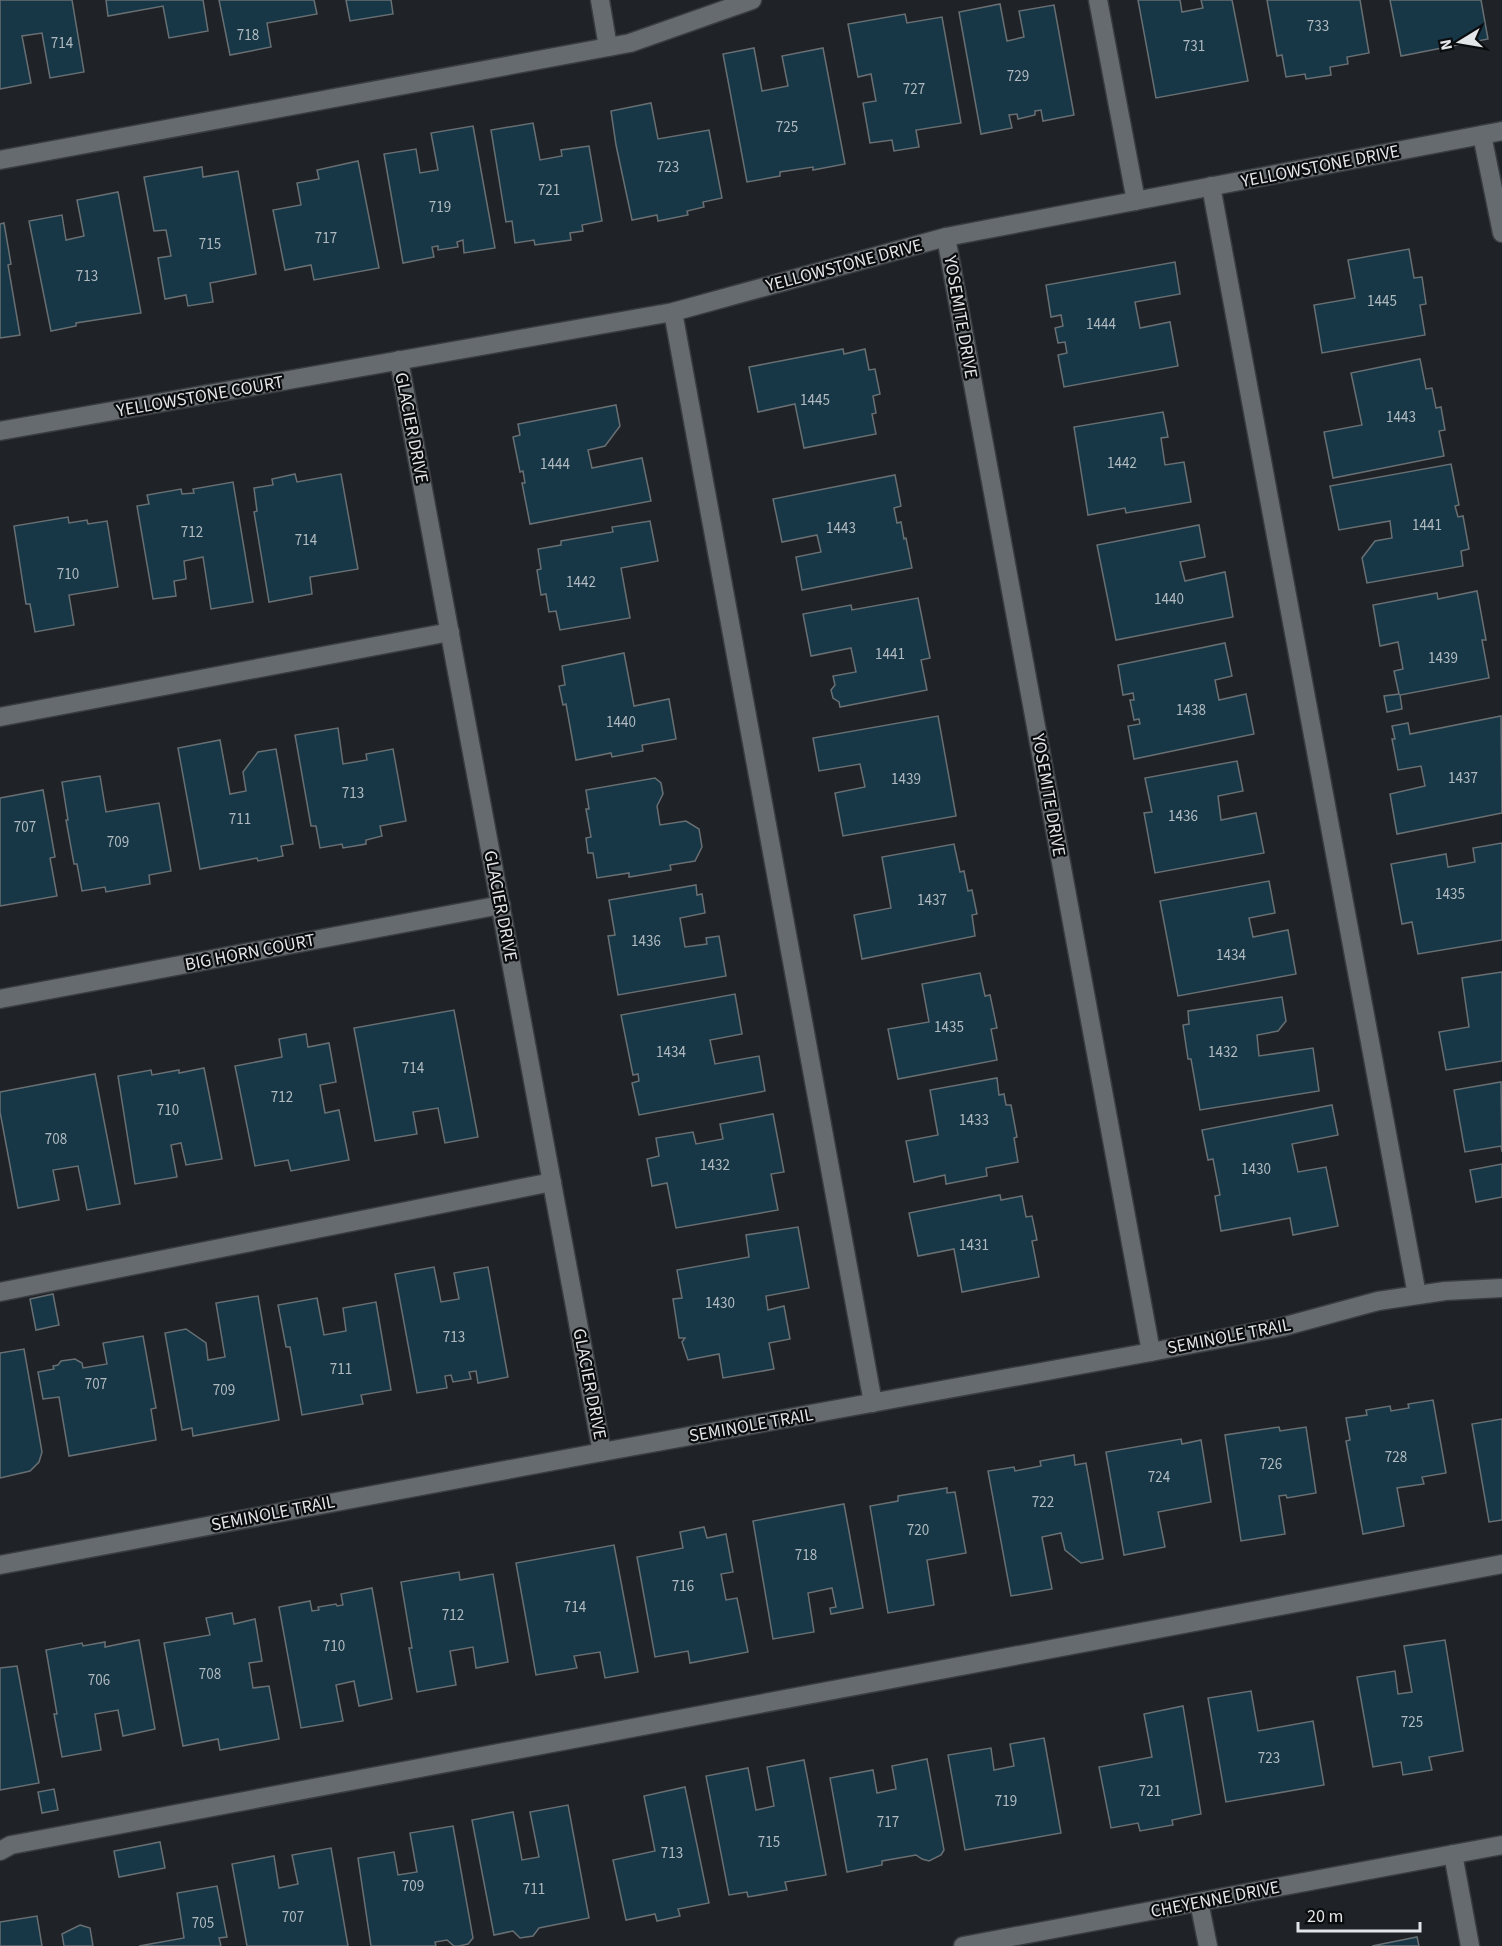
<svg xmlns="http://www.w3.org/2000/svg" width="1502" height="1946" font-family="'Source Sans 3',sans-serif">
<rect width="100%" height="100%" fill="#1f2328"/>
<!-- building -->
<g fill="#173746" stroke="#686f73" stroke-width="1.5">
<polygon points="0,0 72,0 84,72 50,78 42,33 22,36 31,83 0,89"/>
<polygon points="106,0 203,0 208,31 169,38 163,6 108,16"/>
<polygon points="219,0 314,0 317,14 267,23 271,47 230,55"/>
<polygon points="346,0 391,0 393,14 350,21"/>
<polygon points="1138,0 1180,0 1182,12 1203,8 1201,0 1232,0 1248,81 1156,98"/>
<polygon points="1267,0 1360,0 1369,53 1347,57 1348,64 1330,67 1331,75 1306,79 1305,74 1286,77 1282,55 1277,56"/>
<polygon points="1390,0 1481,0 1488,39 1401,56"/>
<polygon points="1000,4 1007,41 1024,37 1019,11 1054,5 1074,115 1043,121 1041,110 1035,111 1035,115 1018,119 1017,114 1009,115 1012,128 981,134 959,12"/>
<polygon points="905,14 907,23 942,17 961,123 916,130 919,147 894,151 892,140 870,143 863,103 876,101 871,74 858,77 848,24"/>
<polygon points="754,48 762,91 788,86 782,56 823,48 845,164 813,170 813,167 780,172 780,176 747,182 723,54"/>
<polygon points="651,103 658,139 709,130 722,198 703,202 704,207 687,211 688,215 658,221 657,215 632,220 616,145 611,111"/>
<polygon points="533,123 540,160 562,156 561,150 589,146 602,221 582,225 583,231 570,233 571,240 535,245 534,240 515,243 512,221 506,222 491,130"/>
<polygon points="473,126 495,248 464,253 463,240 457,242 458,247 438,250 438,246 432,247 434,257 403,263 384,154 416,149 420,173 438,170 431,133"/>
<polygon points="358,161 379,268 314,280 311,265 285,270 273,210 301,205 297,183 319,179 317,170"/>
<polygon points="202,167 203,177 238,171 256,274 210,283 213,302 188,306 186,295 165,299 158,258 171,256 166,230 154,231 144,177"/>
<polygon points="118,192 141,313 76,323 76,326 51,331 29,221 62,215 66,240 84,236 77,200"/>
<polygon points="4,223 11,264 8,265 20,335 0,338 0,224"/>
<polygon points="1409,249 1414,278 1422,277 1426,304 1420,305 1425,335 1322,353 1314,305 1355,298 1348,260"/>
<polygon points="1175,262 1180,294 1135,302 1140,328 1170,322 1178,366 1064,387 1058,355 1067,353 1065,342 1058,343 1055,328 1063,326 1061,315 1051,317 1046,285"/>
<polygon points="843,349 844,354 865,349 869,370 875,369 880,394 873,396 876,413 872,414 876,434 804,448 795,404 758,412 749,367"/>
<polygon points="1420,359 1426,389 1432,388 1436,408 1441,407 1445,430 1439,431 1444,456 1333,478 1324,432 1362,425 1351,373"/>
<polygon points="616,405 620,426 605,446 588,450 592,468 642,458 651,501 530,524 522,483 525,483 523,471 520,472 513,437 520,435 518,424"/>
<polygon points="1163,412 1168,437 1161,438 1165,465 1184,462 1191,502 1126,513 1125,508 1088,515 1074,427"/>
<polygon points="1451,464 1459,505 1455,506 1458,517 1463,516 1469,549 1461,551 1463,566 1367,583 1362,558 1375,541 1392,538 1390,521 1339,530 1330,486"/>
<polygon points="295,474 297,482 341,474 358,569 310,577 312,594 269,602 254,512 257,511 254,488 273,485 272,479"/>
<polygon points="895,475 901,506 894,508 897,523 901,522 904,539 906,538 912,568 802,590 796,557 821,552 817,535 782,542 773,499"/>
<polygon points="233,482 253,602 211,609 203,557 184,561 186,579 174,581 176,596 153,599 137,506 149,504 147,495 181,489 182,494 194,493 193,489"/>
<polygon points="68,517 69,523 87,520 88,524 107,521 118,587 69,595 74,625 35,632 30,604 26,604 14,526"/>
<polygon points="650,521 658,561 621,568 630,618 560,630 556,611 549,612 546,594 541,595 537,570 541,569 538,549 561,545 561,541 613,532 612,527"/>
<polygon points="1199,525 1205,557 1180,562 1185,581 1225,572 1233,617 1116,640 1097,545"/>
<polygon points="1477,591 1486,640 1482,640 1489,678 1400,695 1402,709 1387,712 1384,696 1399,694 1394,671 1403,669 1398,642 1380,646 1373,605 1437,593 1438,599"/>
<polygon points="918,598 930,658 921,660 927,690 840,707 839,702 833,698 831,690 835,685 833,676 856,672 851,648 811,656 803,614 851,605 852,610"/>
<polygon points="1225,643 1232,676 1215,680 1219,700 1246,694 1254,734 1134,759 1128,726 1140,724 1139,719 1134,720 1130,700 1134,700 1133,693 1123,695 1118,665"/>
<polygon points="624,653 634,706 669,699 676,739 642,745 643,751 612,757 611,753 576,760 566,704 563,705 559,686 565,685 562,666"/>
<polygon points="938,716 956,816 843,836 835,793 865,787 860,764 819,771 813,738"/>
<polygon points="1501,716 1502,813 1397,834 1390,794 1425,786 1421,766 1398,770 1392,739 1395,739 1392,726 1408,723 1410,734"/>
<polygon points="338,728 343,764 367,760 366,754 393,749 406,821 380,826 382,836 366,840 366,844 343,848 342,844 320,848 316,826 311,826 295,735"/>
<polygon points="220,740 230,794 246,791 243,772 258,752 276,749 293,844 281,846 283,856 258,861 257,858 200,869 178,748"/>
<polygon points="1237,761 1243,791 1218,796 1221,820 1256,813 1264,853 1155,873 1144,813 1152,812 1145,778"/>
<polygon points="100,776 106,812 159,803 171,871 149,875 150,884 106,892 105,887 82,891 77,864 74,864 66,820 68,820 62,782"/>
<polygon points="655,778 661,783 663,794 657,806 660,825 686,821 699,829 702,847 695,861 670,865 671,870 629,877 629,873 597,878 593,853 588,853 586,838 591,837 586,809 589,809 586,790"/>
<polygon points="43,790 55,857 50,858 57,896 0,906 0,798"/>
<polygon points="1502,843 1502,940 1418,954 1412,922 1402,924 1391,864 1446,854 1448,867 1475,862 1473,848"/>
<polygon points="954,844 960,872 964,871 968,891 972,890 977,914 972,915 975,936 862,959 854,915 891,908 882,857"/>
<polygon points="1269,881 1275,913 1249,918 1253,937 1288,930 1296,974 1178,996 1160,901"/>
<polygon points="696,885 697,895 702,894 705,913 680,918 685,947 707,944 706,938 719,936 726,976 618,995 608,936 615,935 609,900"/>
<polygon points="1502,972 1502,1061 1446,1070 1439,1032 1469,1027 1462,978"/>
<polygon points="980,973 985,996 990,995 997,1028 991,1029 997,1060 898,1079 888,1029 929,1022 922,984"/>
<polygon points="735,994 742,1034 710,1040 715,1064 759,1056 765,1091 639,1115 632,1083 639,1081 638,1074 633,1075 621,1015"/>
<polygon points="1282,997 1286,1021 1278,1031 1257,1035 1259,1056 1313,1048 1319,1091 1200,1110 1191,1059 1188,1059 1183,1025 1189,1024 1188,1011"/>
<polygon points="454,1010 478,1137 445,1143 438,1108 413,1112 417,1134 375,1141 354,1028"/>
<polygon points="306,1034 308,1047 329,1043 336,1082 320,1085 325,1113 339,1110 349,1160 291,1171 288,1160 255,1166 235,1066 282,1057 279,1039"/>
<polygon points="204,1068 222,1159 186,1165 181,1143 171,1145 177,1177 135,1184 118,1076 151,1070 152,1075 179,1070 179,1073"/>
<polygon points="95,1074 120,1204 87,1210 78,1166 53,1170 59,1200 18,1208 0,1112 0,1092"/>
<polygon points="997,1078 999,1095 1004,1094 1006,1105 1011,1105 1017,1137 1014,1138 1018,1162 986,1168 987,1176 946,1184 945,1175 914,1182 906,1141 938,1135 930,1090"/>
<polygon points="1501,1082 1502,1152 1501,1146 1465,1152 1454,1090"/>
<polygon points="1332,1105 1338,1135 1292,1144 1298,1172 1326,1167 1338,1226 1293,1235 1290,1218 1221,1231 1215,1196 1220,1195 1213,1159 1208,1160 1202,1130"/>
<polygon points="773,1114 784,1172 771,1174 778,1210 676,1228 667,1183 652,1186 647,1159 659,1156 656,1138 693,1132 696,1144 723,1139 720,1124"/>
<polygon points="1502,1164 1502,1197 1476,1202 1470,1170"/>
<polygon points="1000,1195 1001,1200 1022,1196 1026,1217 1032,1216 1037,1240 1032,1241 1039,1277 962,1292 954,1249 918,1256 909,1213"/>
<polygon points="798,1227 809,1288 766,1296 768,1310 784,1306 790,1339 769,1343 774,1369 723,1378 719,1354 688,1360 682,1342 685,1338 679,1338 673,1299 682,1298 677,1270 749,1257 746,1235"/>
<polygon points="434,1267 441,1302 459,1299 454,1273 488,1267 508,1377 478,1383 476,1371 469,1372 471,1379 453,1382 451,1375 445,1376 447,1388 417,1393 395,1274"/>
<polygon points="53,1294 59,1325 36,1330 30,1299"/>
<polygon points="258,1296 279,1420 193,1436 192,1428 182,1430 165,1333 186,1329 206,1343 208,1360 225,1357 216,1303"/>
<polygon points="317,1298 324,1335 346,1331 343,1308 376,1302 391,1390 361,1395 363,1404 302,1415 290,1347 286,1347 278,1305"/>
<polygon points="143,1336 156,1408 151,1409 156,1440 69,1456 59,1397 43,1399 38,1372 54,1369 53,1366 58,1365 61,1361 75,1359 82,1363 83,1368 107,1364 103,1343"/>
<polygon points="24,1349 42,1452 39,1462 30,1471 0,1478 0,1353"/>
<polygon points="1433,1400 1446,1473 1422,1477 1424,1484 1397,1488 1404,1526 1363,1534 1346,1441 1350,1440 1346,1418 1367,1415 1366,1410 1390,1406 1391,1411 1409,1408 1408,1404"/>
<polygon points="1502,1419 1502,1520 1489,1522 1472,1424"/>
<polygon points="1279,1427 1280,1431 1306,1427 1316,1493 1287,1498 1286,1495 1279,1496 1285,1534 1241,1541 1225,1435"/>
<polygon points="1181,1439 1182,1444 1201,1440 1211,1502 1158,1512 1165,1547 1124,1555 1106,1452"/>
<polygon points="1074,1455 1075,1465 1086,1463 1103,1559 1081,1563 1065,1550 1061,1533 1042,1537 1052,1589 1011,1596 988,1471 1014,1467 1015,1471 1041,1466 1040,1461"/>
<polygon points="947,1488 947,1493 955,1492 966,1553 927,1560 934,1605 888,1613 870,1506 898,1501 898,1496"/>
<polygon points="844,1504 863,1608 831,1614 830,1608 836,1607 832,1588 808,1593 814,1632 773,1639 753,1521"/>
<polygon points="704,1527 707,1538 726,1534 733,1572 721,1574 726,1600 737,1598 748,1652 690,1663 688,1651 655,1657 637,1557 683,1548 680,1532"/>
<polygon points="614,1545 638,1672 605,1678 600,1652 574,1656 577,1668 536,1675 516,1563"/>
<polygon points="459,1572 460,1580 493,1574 508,1662 476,1668 473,1647 450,1651 456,1685 417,1692 409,1648 412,1648 401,1582"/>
<polygon points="372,1588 392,1699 359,1706 354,1681 336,1685 343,1721 301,1728 279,1607 310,1601 312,1611 319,1610 318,1607 336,1604 337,1606 343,1605 341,1594"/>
<polygon points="232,1613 234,1624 255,1619 262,1661 249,1663 253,1688 269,1686 279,1739 220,1750 218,1739 183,1746 164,1643 210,1635 206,1618"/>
<polygon points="139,1640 155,1729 123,1736 118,1710 95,1714 101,1750 62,1757 54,1714 57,1714 46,1650 82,1643 83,1646 105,1642 105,1647"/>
<polygon points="1445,1640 1463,1751 1429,1757 1432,1770 1403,1775 1401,1762 1373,1767 1357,1677 1395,1671 1398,1694 1412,1692 1404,1646"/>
<polygon points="17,1666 39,1783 0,1790 0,1668"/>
<polygon points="1251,1691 1258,1731 1313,1721 1324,1785 1226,1802 1208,1698"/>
<polygon points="1183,1706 1201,1814 1172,1820 1173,1825 1140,1831 1138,1823 1111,1828 1099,1767 1152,1757 1144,1714"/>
<polygon points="1044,1738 1061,1833 965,1850 948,1755 991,1748 994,1770 1014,1766 1010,1744"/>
<polygon points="927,1759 944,1850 941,1855 929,1861 922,1859 916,1855 882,1861 882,1865 847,1872 830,1778 873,1770 877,1793 896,1789 892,1766"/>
<polygon points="804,1760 826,1875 785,1882 787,1890 748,1897 747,1892 729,1895 706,1776 748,1768 756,1810 774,1806 767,1767"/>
<polygon points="685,1787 709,1903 678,1909 680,1916 657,1921 655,1914 626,1920 613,1860 655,1851 644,1796"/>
<polygon points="54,1789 58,1810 42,1813 38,1792"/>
<polygon points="568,1805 589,1918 539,1928 533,1936 520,1938 513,1931 494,1935 472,1820 513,1812 522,1860 539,1857 530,1812"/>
<polygon points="453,1826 473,1938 468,1944 459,1946 454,1946 447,1940 435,1942 436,1946 371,1946 358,1858 394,1852 398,1875 417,1872 410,1833"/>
<polygon points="160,1842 165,1868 119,1877 114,1851"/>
<polygon points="331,1848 348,1946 247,1946 232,1864 274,1856 279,1888 298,1884 292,1855"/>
<polygon points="217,1886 227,1937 219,1938 221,1946 139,1946 184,1938 177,1893"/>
<polygon points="37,1916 42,1946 0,1946 0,1922"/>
<polygon points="80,1925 90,1928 93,1946 64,1946 62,1934"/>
<polygon points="1417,1937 1419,1946 1372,1946"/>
</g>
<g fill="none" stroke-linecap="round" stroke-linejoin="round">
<defs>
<g id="lane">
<polyline points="600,0 608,47"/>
<polyline points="1098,0 1136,201"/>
<polyline points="0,160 630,43 752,0"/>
<polyline points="1211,186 1417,1295"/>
<polyline points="673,312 873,1403"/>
<polyline points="0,717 450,632"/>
<polyline points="0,1292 552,1182"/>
<polyline points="0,1851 11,1845 1502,1564"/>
<polyline points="1453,1854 1470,1946"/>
</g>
<g id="street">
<polyline points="1482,135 1502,233"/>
<polyline points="946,237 1151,1352"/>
<polyline points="399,360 602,1452"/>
<polyline points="0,431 673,312 946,237 1502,131"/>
<polyline points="0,999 501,905"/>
<polyline points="0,1565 602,1452 1151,1352 1282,1327 1378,1301 1445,1291 1502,1288"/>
<polyline points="1199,1902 1208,1946"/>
<polyline points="963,1946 1502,1845"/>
</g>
</defs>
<!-- lane casing -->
<use href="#lane" stroke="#393d41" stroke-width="21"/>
<!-- street casing -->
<use href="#street" stroke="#393d41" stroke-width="21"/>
<!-- lane -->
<use href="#lane" stroke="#666b70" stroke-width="18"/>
<!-- street -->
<use href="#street" stroke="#666b70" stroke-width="18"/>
</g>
<g text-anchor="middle" stroke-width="4.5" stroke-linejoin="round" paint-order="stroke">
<!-- number labels -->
<g font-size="15" fill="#b0bac0">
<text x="1318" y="31">733</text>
<text x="248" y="40">718</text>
<text x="62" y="48">714</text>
<text x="1194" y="51">731</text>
<text x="1018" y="81">729</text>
<text x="914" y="94">727</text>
<text x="787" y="132">725</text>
<text x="668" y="172">723</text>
<text x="549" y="195">721</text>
<text x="440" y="212">719</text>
<text x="326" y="243">717</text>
<text x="210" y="249">715</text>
<text x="87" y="281">713</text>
<text x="1382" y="306">1445</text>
<text x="1101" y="329">1444</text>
<text x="815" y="405">1445</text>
<text x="1401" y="422">1443</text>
<text x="1122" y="468">1442</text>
<text x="555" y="469">1444</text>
<text x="1427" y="530">1441</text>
<text x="841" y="533">1443</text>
<text x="192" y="537">712</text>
<text x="306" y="545">714</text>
<text x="68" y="579">710</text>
<text x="581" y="587">1442</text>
<text x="1169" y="604">1440</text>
<text x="890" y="659">1441</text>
<text x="1443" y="663">1439</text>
<text x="1191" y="715">1438</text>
<text x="621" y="727">1440</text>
<text x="1463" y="783">1437</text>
<text x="906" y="784">1439</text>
<text x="353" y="798">713</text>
<text x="1183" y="821">1436</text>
<text x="240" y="824">711</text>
<text x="25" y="832">707</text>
<text x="118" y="847">709</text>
<text x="1450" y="899">1435</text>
<text x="932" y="905">1437</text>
<text x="646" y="946">1436</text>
<text x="1231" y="960">1434</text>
<text x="949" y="1032">1435</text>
<text x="671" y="1057">1434</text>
<text x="1223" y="1057">1432</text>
<text x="413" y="1073">714</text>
<text x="282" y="1102">712</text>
<text x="168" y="1115">710</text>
<text x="974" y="1125">1433</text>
<text x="56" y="1144">708</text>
<text x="715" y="1170">1432</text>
<text x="1256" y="1174">1430</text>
<text x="974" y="1250">1431</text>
<text x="720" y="1308">1430</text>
<text x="454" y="1342">713</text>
<text x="341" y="1374">711</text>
<text x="96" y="1389">707</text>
<text x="224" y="1395">709</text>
<text x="1396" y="1462">728</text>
<text x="1271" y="1469">726</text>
<text x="1159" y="1482">724</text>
<text x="1043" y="1507">722</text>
<text x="918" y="1535">720</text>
<text x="806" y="1560">718</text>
<text x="683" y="1591">716</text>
<text x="575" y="1612">714</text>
<text x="453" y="1620">712</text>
<text x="334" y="1651">710</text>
<text x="210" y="1679">708</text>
<text x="99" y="1685">706</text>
<text x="1412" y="1727">725</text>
<text x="1269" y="1763">723</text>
<text x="1150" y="1796">721</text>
<text x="1006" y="1806">719</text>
<text x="888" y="1827">717</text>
<text x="769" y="1847">715</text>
<text x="672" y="1858">713</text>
<text x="413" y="1891">709</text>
<text x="534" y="1894">711</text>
<text x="293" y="1922">707</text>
<text x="203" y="1928">705</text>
</g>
<!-- street labels -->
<g font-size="18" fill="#e3e6e9" stroke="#0b0c0e">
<text transform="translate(1320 166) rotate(-11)" y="6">YELLOWSTONE DRIVE</text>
<text transform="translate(844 265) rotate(-15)" y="6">YELLOWSTONE DRIVE</text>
<text transform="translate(961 317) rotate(80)" y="6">YOSEMITE DRIVE</text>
<text transform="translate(200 396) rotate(-10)" y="6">YELLOWSTONE COURT</text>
<text transform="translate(412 428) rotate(79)" y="6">GLACIER DRIVE</text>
<text transform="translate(1049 795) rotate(80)" y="6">YOSEMITE DRIVE</text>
<text transform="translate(501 906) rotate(79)" y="6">GLACIER DRIVE</text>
<text transform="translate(250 952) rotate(-11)" y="6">BIG HORN COURT</text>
<text transform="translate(1229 1336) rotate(-11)" y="6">SEMINOLE TRAIL</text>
<text transform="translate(590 1384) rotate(79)" y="6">GLACIER DRIVE</text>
<text transform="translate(751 1425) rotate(-10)" y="6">SEMINOLE TRAIL</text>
<text transform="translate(273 1513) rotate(-11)" y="6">SEMINOLE TRAIL</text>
<text transform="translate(1215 1899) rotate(-11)" y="6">CHEYENNE DRIVE</text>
</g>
</g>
<!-- north arrow -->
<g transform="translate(1460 42) rotate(259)" stroke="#0b0c0e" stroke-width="4.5" paint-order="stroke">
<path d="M0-4.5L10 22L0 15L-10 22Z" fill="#e3e6e9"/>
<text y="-9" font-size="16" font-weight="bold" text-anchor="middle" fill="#e3e6e9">N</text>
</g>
<!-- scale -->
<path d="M1298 1922v9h122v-9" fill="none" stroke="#e3e6e9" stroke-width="3"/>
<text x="1307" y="1922" font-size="18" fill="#e3e6e9" stroke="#0b0c0e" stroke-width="4.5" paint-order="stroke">20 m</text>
</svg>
